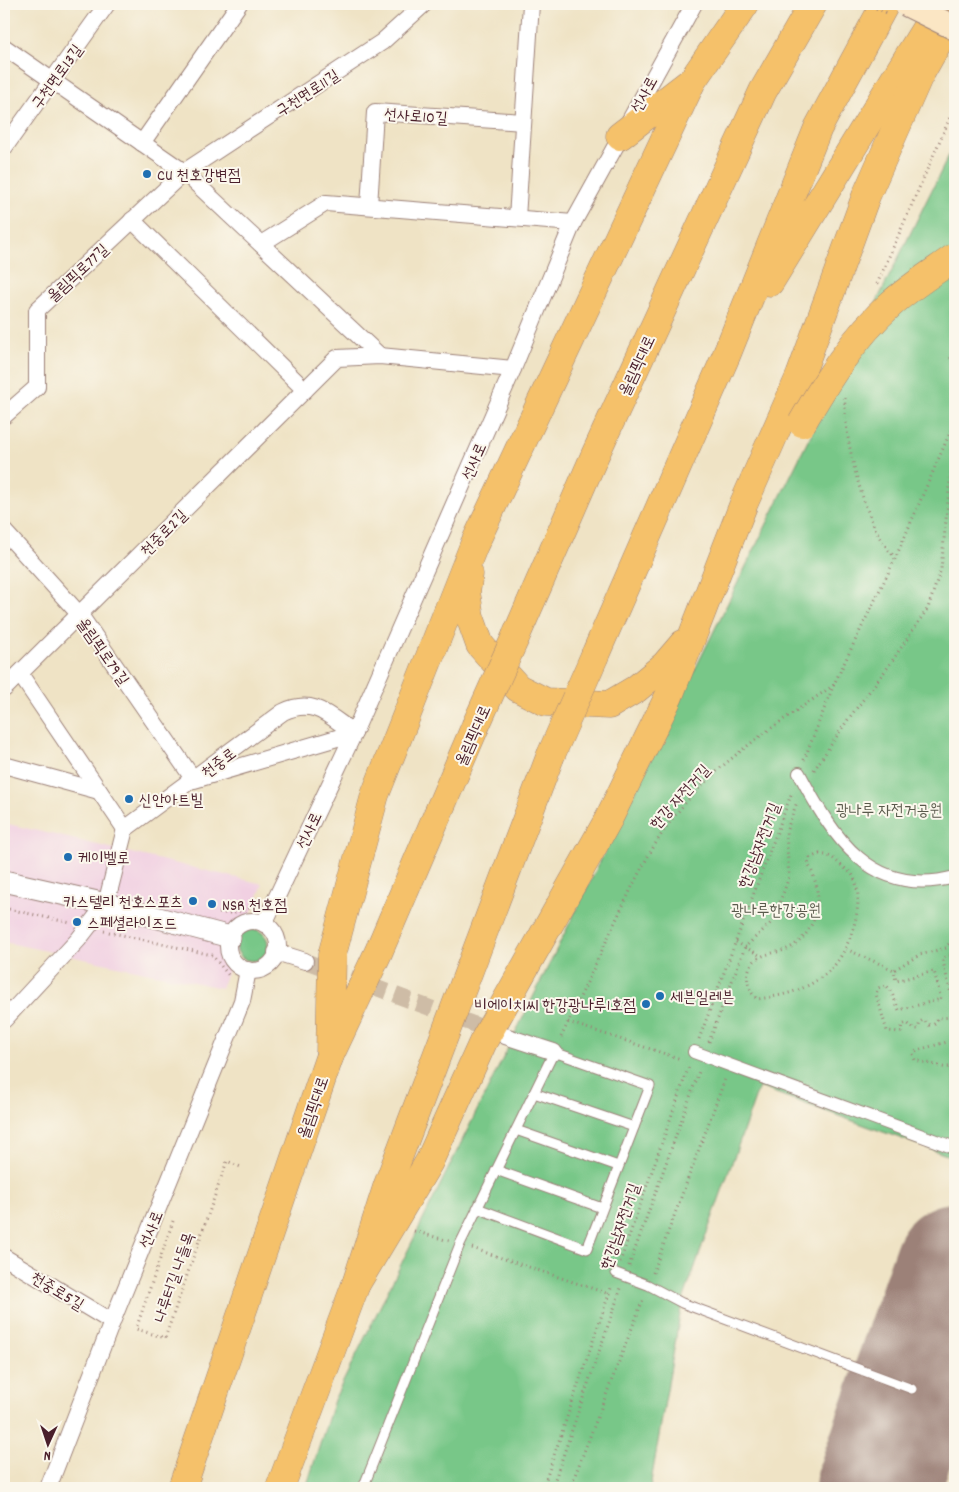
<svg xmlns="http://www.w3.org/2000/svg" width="959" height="1492" font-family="Dekko,'Poor Story',sans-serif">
<rect width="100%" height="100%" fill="#fbf7ec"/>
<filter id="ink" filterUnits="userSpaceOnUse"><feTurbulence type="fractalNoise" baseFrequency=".02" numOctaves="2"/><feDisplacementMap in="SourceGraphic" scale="10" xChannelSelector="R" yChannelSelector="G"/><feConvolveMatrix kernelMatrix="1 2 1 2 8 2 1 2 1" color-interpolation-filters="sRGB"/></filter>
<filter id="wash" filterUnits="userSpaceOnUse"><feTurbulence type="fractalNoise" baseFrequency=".0096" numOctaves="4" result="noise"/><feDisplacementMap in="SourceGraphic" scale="20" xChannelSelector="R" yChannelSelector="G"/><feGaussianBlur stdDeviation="1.12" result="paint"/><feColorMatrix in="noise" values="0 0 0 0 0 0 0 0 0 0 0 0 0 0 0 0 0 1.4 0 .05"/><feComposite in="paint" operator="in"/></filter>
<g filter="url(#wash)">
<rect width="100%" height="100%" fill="#efe3c5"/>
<!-- built -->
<polygon fill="#f1d0e2" points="4,823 263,884 221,988 4,942"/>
<!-- green -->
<g fill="#78c788" stroke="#61735a">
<polygon points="955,143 955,1158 759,1087 682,1303 650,1488 306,1488 334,1400"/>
<circle cx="252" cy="945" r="16"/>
</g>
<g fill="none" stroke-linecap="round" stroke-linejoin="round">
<!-- runway -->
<polyline stroke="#9c8178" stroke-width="124" points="877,1488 955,1265"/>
</g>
</g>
<g filter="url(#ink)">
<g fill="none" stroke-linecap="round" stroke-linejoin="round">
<!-- minor-tunnel -->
<polyline stroke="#cebca6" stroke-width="16" stroke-dasharray="16 8" stroke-linecap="butt" points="305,961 497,1033"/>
<defs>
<g id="service">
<polyline points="534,1093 634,1127"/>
<polyline points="516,1130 618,1166"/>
<polyline points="496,1170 602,1208"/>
<polyline points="616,1273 648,1285 682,1303 912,1389"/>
<path d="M363 1488 460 1244C491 1180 523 1116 554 1052L650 1086 587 1249 477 1208"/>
</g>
<g id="pedestrian">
<path d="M799 773C833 838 872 899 955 877"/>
<polyline points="694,1052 955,1148"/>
</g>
<g id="minor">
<polyline points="4,47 184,172 380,356"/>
<polyline points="142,143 239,4"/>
<polyline points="4,148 107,4"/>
<polyline points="369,206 375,112 523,122"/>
<polyline points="517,218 531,4"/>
<polyline points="132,220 305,390"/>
<polyline points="261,244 326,203 573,223"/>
<polyline points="4,416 37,387 37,310 184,172 382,42 424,4"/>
<polyline points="4,531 80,615 194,780 354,733"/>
<polyline points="20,674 125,829"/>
<polyline points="4,689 337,358 380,356 513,369"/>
<polyline points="4,765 99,791"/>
<circle cx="253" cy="946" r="25"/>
<polyline points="264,924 354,733 513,369 573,223 694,4"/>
<polyline points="276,952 305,961"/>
<path d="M4 1020 78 940 106 904 125 829 283 712C314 697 329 716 354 733"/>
<polyline points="505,1036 554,1052"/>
<polyline points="4,1257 112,1322"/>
<polyline points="48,1488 112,1322 242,1001 248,970"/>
</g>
<polyline id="tertiary" points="4,881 106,904 230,937"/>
<g id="trunk">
<polyline points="620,136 689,83"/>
<polyline points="770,282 932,18"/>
<polyline points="469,574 466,592 470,617 480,645 518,688 546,702 609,705 636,689 665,665 683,644"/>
<polyline points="516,636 595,455 763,91 813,4"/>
<polyline points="595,655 726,356 818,128 885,4"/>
<polyline points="330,1055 332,955 375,795 474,545 692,81 745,4"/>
<polyline points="356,1284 429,1162 483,1042 608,820 669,696 744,503 800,376 866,196 918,78 955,12"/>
<polyline points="182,1488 330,1055 378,953 475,727"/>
<polyline points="280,1488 356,1284 387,1187 550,757"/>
</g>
</defs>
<!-- service casing -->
<use href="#service" stroke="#9c8178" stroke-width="11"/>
<!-- pedestrian casing -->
<use href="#pedestrian" stroke="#9c8178" stroke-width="14"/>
<!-- minor casing -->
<use href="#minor" stroke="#9c8178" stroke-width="18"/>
<!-- tertiary casing -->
<use href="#tertiary" stroke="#9c8178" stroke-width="23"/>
<!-- trunk casing -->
<use href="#trunk" stroke="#9c8178" stroke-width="29"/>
<!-- path -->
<g stroke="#9c8178" stroke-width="3" stroke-dasharray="1 4" stroke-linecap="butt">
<polyline points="877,284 955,106"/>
<polyline points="955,343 951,358 955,363"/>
<path d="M845 398C843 434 861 504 879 536 883 544 890 551 895 558"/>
<polyline points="804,760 834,684 895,559 955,421"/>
<polyline points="814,770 849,718 888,667 928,608 941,569 951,471 955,461"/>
<path d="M819 854C830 855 833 858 842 866 845 869 851 872 853 876 867 902 849 954 828 972 807 990 784 996 757 999 746 989 743 969 757 959 767 952 782 953 793 946 820 928 824 891 808 864L810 858Z"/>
<polyline points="4,908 71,923"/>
<polyline points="219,913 234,913 252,907"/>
<polyline points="104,931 212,955 230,977"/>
<polyline points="955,936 946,948 919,955 894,970 896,981 934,971 941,999 899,1010 891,991 886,985 878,988 876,994 887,1031 901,1032 902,1025 907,1023 914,1029 918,1029 920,1022 923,1020 929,1025 934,1024 938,1018 955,1017"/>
<polyline points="736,942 761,956"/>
<polyline points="846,949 894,970"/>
<polyline points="955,954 944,957 943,962 955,1009"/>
<polyline points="568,1022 681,1059"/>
<path d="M561 1037C580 998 598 959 616 920 637 877 655 836 688 800 729 754 783 720 834 685"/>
<polyline points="699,1039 792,792"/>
<polyline points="955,1040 917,1050 913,1054 915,1060 943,1067 955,1067"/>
<polyline points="709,1042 745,947 773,921 789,877 786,832 797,802"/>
<polyline points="173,1221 136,1329 165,1338 227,1161 243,1168"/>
<polyline points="414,1231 449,1241"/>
<polyline points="472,1248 609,1294"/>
<polyline points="620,1262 689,1066"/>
<polyline points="629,1266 700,1069"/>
<polyline points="653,1273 725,1079"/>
<polyline points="543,1488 612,1285"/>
<polyline points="552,1488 621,1288"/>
<polyline points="570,1488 644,1297"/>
</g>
<!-- service -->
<use href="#service" stroke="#fff" stroke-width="9"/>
<!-- pedestrian -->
<use href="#pedestrian" stroke="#fff" stroke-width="12"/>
<!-- minor -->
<use href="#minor" stroke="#fff" stroke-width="16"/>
<!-- tertiary -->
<use href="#tertiary" stroke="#fff" stroke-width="21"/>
<!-- trunk -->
<use href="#trunk" stroke="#f5c16b" stroke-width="28"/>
<defs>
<polyline id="secondary-bridge" points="906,4 955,28"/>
<g id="trunk-bridge">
<path d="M802 423C827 380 853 338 891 304 910 287 934 272 955 257"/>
<polyline points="475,727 516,636"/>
<polyline points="550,757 595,655"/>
</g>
</defs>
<!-- secondary-bridge casing -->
<use href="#secondary-bridge" stroke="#9c8178" stroke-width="26" stroke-linecap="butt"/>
<!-- trunk-bridge casing -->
<use href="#trunk-bridge" stroke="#9c8178" stroke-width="29" stroke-linecap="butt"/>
<!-- path-bridge -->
<polyline stroke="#9c8178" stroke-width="3" stroke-dasharray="1 4" stroke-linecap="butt" points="867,4 887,13"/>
<!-- secondary-bridge -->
<use href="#secondary-bridge" stroke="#fbe6c4" stroke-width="24"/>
<!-- trunk-bridge -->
<use href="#trunk-bridge" stroke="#f5c16b" stroke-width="28"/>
</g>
</g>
<!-- markers -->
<g fill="#1f6fb2" stroke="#fbf7ec" stroke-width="2">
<circle cx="147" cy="174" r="5"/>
<circle cx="129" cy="799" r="5"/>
<circle cx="68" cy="857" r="5"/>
<circle cx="193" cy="901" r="5"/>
<circle cx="212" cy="904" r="5"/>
<circle cx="77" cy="922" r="5"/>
<circle cx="660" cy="996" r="5"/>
<circle cx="646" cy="1004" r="5"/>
</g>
<g text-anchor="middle" stroke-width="4" stroke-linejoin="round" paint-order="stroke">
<!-- street labels -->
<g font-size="16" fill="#4a1f2b" stroke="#fbf7ec">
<text transform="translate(56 76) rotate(-54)" y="6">구천면로13길</text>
<text transform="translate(307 92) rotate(-33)" y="6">구천면로11길</text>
<text transform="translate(643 94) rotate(-61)" y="6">선사로</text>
<text transform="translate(416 115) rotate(4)" y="6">선사로10길</text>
<text transform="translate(77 272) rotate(-43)" y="6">올림픽로77길</text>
<text transform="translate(636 365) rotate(-65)" y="6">올림픽대로</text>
<text transform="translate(473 461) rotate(-66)" y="6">선사로</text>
<text transform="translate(163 532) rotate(-45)" y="6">천중로2길</text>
<text transform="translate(104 651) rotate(55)" y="6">올림픽로79길</text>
<text transform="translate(472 735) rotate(-66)" y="6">올림픽대로</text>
<text transform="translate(218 762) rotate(-37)" y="6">천중로</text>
<text transform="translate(679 796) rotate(-48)" y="6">한강 자전거길</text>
<text transform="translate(308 830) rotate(-65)" y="6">선사로</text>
<text transform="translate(758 845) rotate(-69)" y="6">한강남자전거길</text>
<text transform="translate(312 1107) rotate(-71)" y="6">올림픽대로</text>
<text transform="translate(619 1226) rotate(-71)" y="6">한강남자전거길</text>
<text transform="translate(150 1229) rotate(-68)" y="6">선사로</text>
<text transform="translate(173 1277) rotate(-71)" y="6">나루터길 나들목</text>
<text transform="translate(58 1290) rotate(31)" y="6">천중로5길</text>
</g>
<!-- poi labels -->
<g font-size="16" fill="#4a1f2b" stroke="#fbf7ec" text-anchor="start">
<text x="157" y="180">CU 천호강변점</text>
<text x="139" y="805">신안아트빌</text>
<text x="78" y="863">케이벨로</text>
<text x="183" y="907" text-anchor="end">카스텔리 천호스포츠</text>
<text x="222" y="910">NSR 천호점</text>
<text x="87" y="928">스페셜라이즈드</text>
<text x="670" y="1002">세븐일레븐</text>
<text x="636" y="1010" text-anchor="end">비에이치씨 한강광나루1호점</text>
</g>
<!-- park labels -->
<g font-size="16" fill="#5a5a4c" stroke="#fbf7ec">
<text x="889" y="815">광나루 자전거공원</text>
<text x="776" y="915">광나루한강공원</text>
</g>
</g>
<!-- margin -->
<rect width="959" height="1492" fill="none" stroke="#fbf7ec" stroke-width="20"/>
<!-- north arrow -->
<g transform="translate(48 1444) rotate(183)" stroke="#fbf7ec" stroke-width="4" paint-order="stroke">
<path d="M0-4L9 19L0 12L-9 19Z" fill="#4a1f2b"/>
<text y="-8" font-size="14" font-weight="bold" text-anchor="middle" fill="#4a1f2b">N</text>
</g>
</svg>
